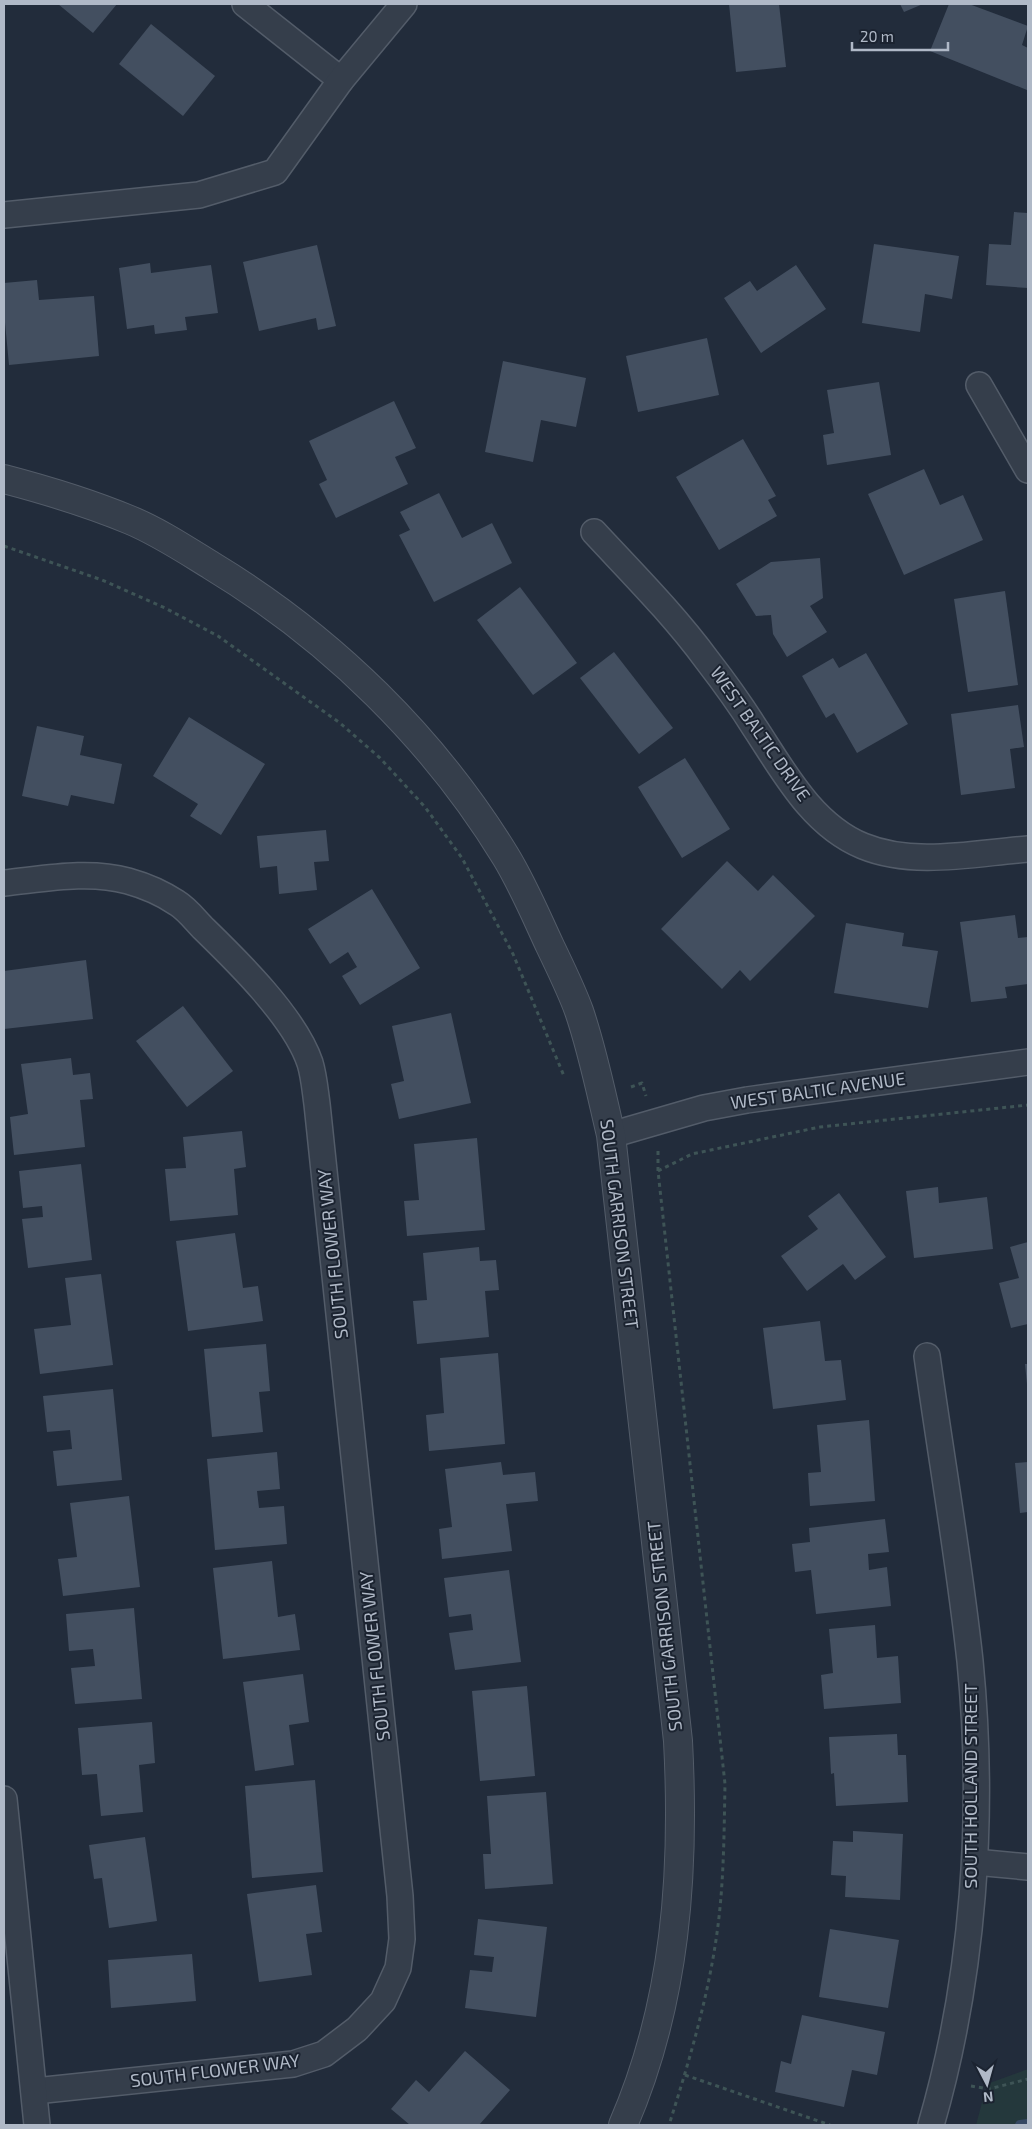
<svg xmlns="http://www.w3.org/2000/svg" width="1032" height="2129" font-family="'Exo 2',sans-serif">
<rect width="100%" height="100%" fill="#222c3b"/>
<!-- green -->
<polygon fill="#24383c" points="1028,2069 1028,2125 976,2125 987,2084"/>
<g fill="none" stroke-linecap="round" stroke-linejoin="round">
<!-- stream -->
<polyline stroke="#354762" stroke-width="10" points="1020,2125 1028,2124"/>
</g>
<!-- building -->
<g fill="#434f60">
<polygon points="58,4 117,4 93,33"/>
<polygon points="729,4 779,4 786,67 736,72"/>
<polygon points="900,4 923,4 904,12"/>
<polygon points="949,4 969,4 1028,26 1022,45 1028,48 1027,90 930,51"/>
<polygon points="151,24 215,76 183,116 119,64"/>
<polygon points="1014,212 1028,213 1028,288 986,285 989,244 1011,245"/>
<polygon points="874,244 959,256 952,299 925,294 920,332 862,323"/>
<polygon points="317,245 336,326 318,330 316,318 259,331 243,262"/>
<polygon points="150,263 151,273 211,265 218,313 185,317 187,330 155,334 154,325 127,329 119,268"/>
<polygon points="796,265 826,309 761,353 724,298 750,281 757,291"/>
<polygon points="37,280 39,300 94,296 99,356 9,365 4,312 4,283"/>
<polygon points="707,338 719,395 638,412 626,356"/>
<polygon points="503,361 586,378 576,427 541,420 533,462 485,452"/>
<polygon points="879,382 891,455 827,465 823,435 834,433 827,390"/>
<polygon points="394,401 416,448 395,457 408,484 336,518 319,484 327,480 309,441"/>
<polygon points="743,439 776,496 768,500 777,516 719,550 676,477"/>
<polygon points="924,469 940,505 963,495 983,540 904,575 868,494"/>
<polygon points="439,493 462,538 492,523 512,563 434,602 399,535 410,530 400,512"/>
<polygon points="820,558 823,598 810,606 827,632 787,657 773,634 771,615 756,616 736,584 771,562"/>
<polygon points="520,587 577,663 533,695 477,620"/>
<polygon points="1005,591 1018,685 968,692 954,599"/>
<polygon points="614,652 673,728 639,754 580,678"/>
<polygon points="866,653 908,724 857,753 834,713 826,718 802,676 833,658 839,668"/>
<polygon points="1018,705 1024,747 1010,749 1015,788 961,795 951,714"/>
<polygon points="189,717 265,764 221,835 190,816 198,804 153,776"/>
<polygon points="37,726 84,736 80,755 122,764 114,804 71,795 68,806 22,796"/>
<polygon points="685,758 730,829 682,858 638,787"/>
<polygon points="326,830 329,861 314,862 317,890 279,894 277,866 260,868 257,836"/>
<polygon points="727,861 758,891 773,875 815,916 750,981 740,970 722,989 661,929"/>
<polygon points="372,889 420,968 360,1005 342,976 357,967 348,952 330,964 308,929"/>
<polygon points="1015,915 1018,938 1028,937 1028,984 1005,987 1007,998 971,1002 960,922"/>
<polygon points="846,923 904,933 902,946 938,951 928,1008 834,993"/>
<polygon points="86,960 93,1019 4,1029 4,971"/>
<polygon points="183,1006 233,1071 187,1107 136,1041"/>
<polygon points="451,1013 471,1103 399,1119 391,1084 404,1081 392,1026"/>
<polygon points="71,1058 73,1075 90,1073 93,1099 80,1100 85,1147 14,1155 10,1117 28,1114 21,1064"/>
<polygon points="242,1131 246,1167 234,1169 238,1215 170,1221 165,1169 186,1168 183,1137"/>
<polygon points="477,1138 485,1230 407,1236 404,1201 419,1200 414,1144"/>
<polygon points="81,1164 92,1260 28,1268 22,1219 43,1217 42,1206 23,1208 19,1171"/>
<polygon points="938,1187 939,1203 987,1197 993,1249 914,1258 906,1191"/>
<polygon points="839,1193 886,1257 855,1280 843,1264 807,1291 781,1256 818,1229 808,1216"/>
<polygon points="235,1233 243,1288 258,1286 263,1321 188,1331 176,1241"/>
<polygon points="1028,1242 1028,1324 1011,1328 999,1283 1019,1278 1010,1247"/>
<polygon points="479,1247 480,1261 496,1260 499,1290 485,1291 489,1337 417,1344 413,1301 427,1300 423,1253"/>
<polygon points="101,1274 113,1365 40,1374 34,1329 71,1325 65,1278"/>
<polygon points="820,1321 825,1361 841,1360 846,1400 773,1409 763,1328"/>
<polygon points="266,1344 270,1391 259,1392 263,1432 212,1437 204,1349"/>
<polygon points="498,1353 505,1444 429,1451 426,1415 444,1413 440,1358"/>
<polygon points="1025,1364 1028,1364 1028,1384 1027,1384"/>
<polygon points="113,1389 122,1480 57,1486 53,1451 72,1449 70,1430 47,1432 43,1396"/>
<polygon points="869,1420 875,1501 810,1506 808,1473 821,1472 817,1425"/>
<polygon points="277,1452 280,1489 257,1491 259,1508 284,1506 287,1544 215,1550 207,1459"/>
<polygon points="501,1462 503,1475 535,1472 538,1501 506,1504 512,1551 442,1559 439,1529 452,1527 445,1469"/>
<polygon points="1028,1462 1028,1512 1020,1513 1015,1463"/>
<polygon points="129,1496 140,1587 63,1596 58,1559 77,1557 70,1503"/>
<polygon points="885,1519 889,1552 868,1554 869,1570 887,1567 891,1606 816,1614 811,1570 795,1572 792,1544 810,1542 809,1528"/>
<polygon points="272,1561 278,1617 295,1614 300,1650 223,1659 213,1568"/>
<polygon points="509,1570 521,1662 455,1670 449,1633 473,1630 471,1614 449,1617 444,1578"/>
<polygon points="134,1608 142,1699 75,1704 71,1668 95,1666 93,1649 69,1651 66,1614"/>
<polygon points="875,1625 877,1658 898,1656 901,1703 824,1709 821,1675 833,1673 829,1629"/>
<polygon points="303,1674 309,1722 289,1725 294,1765 255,1771 243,1682"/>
<polygon points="527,1686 535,1776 480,1781 472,1691"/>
<polygon points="152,1722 155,1763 139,1765 143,1812 101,1816 97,1774 82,1775 78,1728"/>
<polygon points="897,1734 898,1755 906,1755 908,1802 836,1806 834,1773 831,1774 829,1737"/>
<polygon points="315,1780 323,1872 252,1878 245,1786"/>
<polygon points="546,1792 553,1884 485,1889 483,1854 491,1854 487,1796"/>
<polygon points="853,1831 903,1834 900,1900 845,1897 846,1876 831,1875 833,1841 853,1842"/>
<polygon points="145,1837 157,1921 109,1928 102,1878 94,1879 89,1845"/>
<polygon points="316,1885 322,1932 306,1934 312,1975 259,1982 247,1894"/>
<polygon points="478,1919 547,1927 536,2017 465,2008 470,1970 492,1972 494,1957 474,1955"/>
<polygon points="830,1929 899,1940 888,2008 819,1997"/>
<polygon points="192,1954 196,2001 111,2008 108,1960"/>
<polygon points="802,2015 885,2032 877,2075 852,2070 844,2107 775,2092 781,2061 791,2064"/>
<polygon points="465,2051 510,2090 479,2125 410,2125 391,2109 416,2080 429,2092"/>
</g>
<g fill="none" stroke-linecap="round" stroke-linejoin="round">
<defs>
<g id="minor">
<polyline points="245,4 341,80"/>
<polyline points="4,215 199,195 275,172 341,80 404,4"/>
<polyline points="979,385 1028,470"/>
<path d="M594 532C633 574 673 614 707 660 724 682 740 704 755 728 784 772 812 825 863 846 914 867 975 853 1028 849"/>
<path d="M4 883C44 879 88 870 128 881 146 886 162 893 177 903 187 909 196 921 204 929 238 962 295 1018 310 1063 314 1076 315 1090 317 1104L400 1896 402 1939 398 1968 383 2001 357 2029 324 2054 293 2064 35 2091"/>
<polyline points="611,1135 704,1108 747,1100 1028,1062"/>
<path d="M927 1356C941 1457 959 1559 970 1661 985 1814 974 1977 931 2125"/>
<polyline points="4,1799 37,2125"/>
<polyline points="975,1862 1028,1867"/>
</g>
<path id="tertiary" d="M4 479C46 490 89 503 130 520 159 532 186 550 212 566 331 638 434 739 506 857 523 885 536 916 550 946 560 967 571 989 579 1011 593 1052 601 1093 611 1135L678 1741C685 1873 676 2003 623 2125"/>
</defs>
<!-- minor casing -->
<use href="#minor" stroke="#535c69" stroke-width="28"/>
<!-- tertiary casing -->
<use href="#tertiary" stroke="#535c69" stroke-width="30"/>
<!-- path -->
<g stroke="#3e5456" stroke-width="3" stroke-dasharray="4 4" stroke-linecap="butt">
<polyline points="4,546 102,580 165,608 218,636 340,723 380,758 425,807 462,858 513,954 564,1076"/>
<polyline points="631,1087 642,1083 646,1096"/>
<path d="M658 1151V1171L725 1784C724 1834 724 1883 717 1933 708 1998 689 2062 669 2125"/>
<polyline points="658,1171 692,1154 820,1127 1028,1105"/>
<polyline points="685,2075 830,2125"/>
<polyline points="971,2086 989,2089 1028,2079"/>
</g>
<!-- minor -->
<use href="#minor" stroke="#353e4b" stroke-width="25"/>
<!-- tertiary -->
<use href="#tertiary" stroke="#353e4b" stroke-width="28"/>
</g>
<g text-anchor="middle" stroke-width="4" stroke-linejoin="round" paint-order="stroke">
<!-- street labels -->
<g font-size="18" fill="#b0b9c7" stroke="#1b2330">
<text transform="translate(760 734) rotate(55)" y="6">WEST BALTIC DRIVE</text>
<text transform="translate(818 1091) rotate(-8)" y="6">WEST BALTIC AVENUE</text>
<text transform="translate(619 1224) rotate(83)" y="6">SOUTH GARRISON STREET</text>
<text transform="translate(333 1254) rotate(-96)" y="6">SOUTH FLOWER WAY</text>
<text transform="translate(665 1626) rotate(-96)" y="6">SOUTH GARRISON STREET</text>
<text transform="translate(375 1656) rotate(-96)" y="6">SOUTH FLOWER WAY</text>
<text transform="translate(971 1786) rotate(-90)" y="6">SOUTH HOLLAND STREET</text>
<text transform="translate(215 2071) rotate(-7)" y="6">SOUTH FLOWER WAY</text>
</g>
</g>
<!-- border -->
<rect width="1032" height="2129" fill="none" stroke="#b0b9c7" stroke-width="10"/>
<!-- north arrow -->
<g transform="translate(987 2084) rotate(174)" stroke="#1b2330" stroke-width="4" paint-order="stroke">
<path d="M0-4L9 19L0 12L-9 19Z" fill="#b0b9c7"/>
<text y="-8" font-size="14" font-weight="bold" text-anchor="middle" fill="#b0b9c7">N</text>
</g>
<!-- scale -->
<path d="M852 42v8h96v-8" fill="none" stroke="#b0b9c7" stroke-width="2.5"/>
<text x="860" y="42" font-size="15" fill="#b0b9c7" stroke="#1b2330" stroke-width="4" paint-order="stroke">20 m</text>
</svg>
